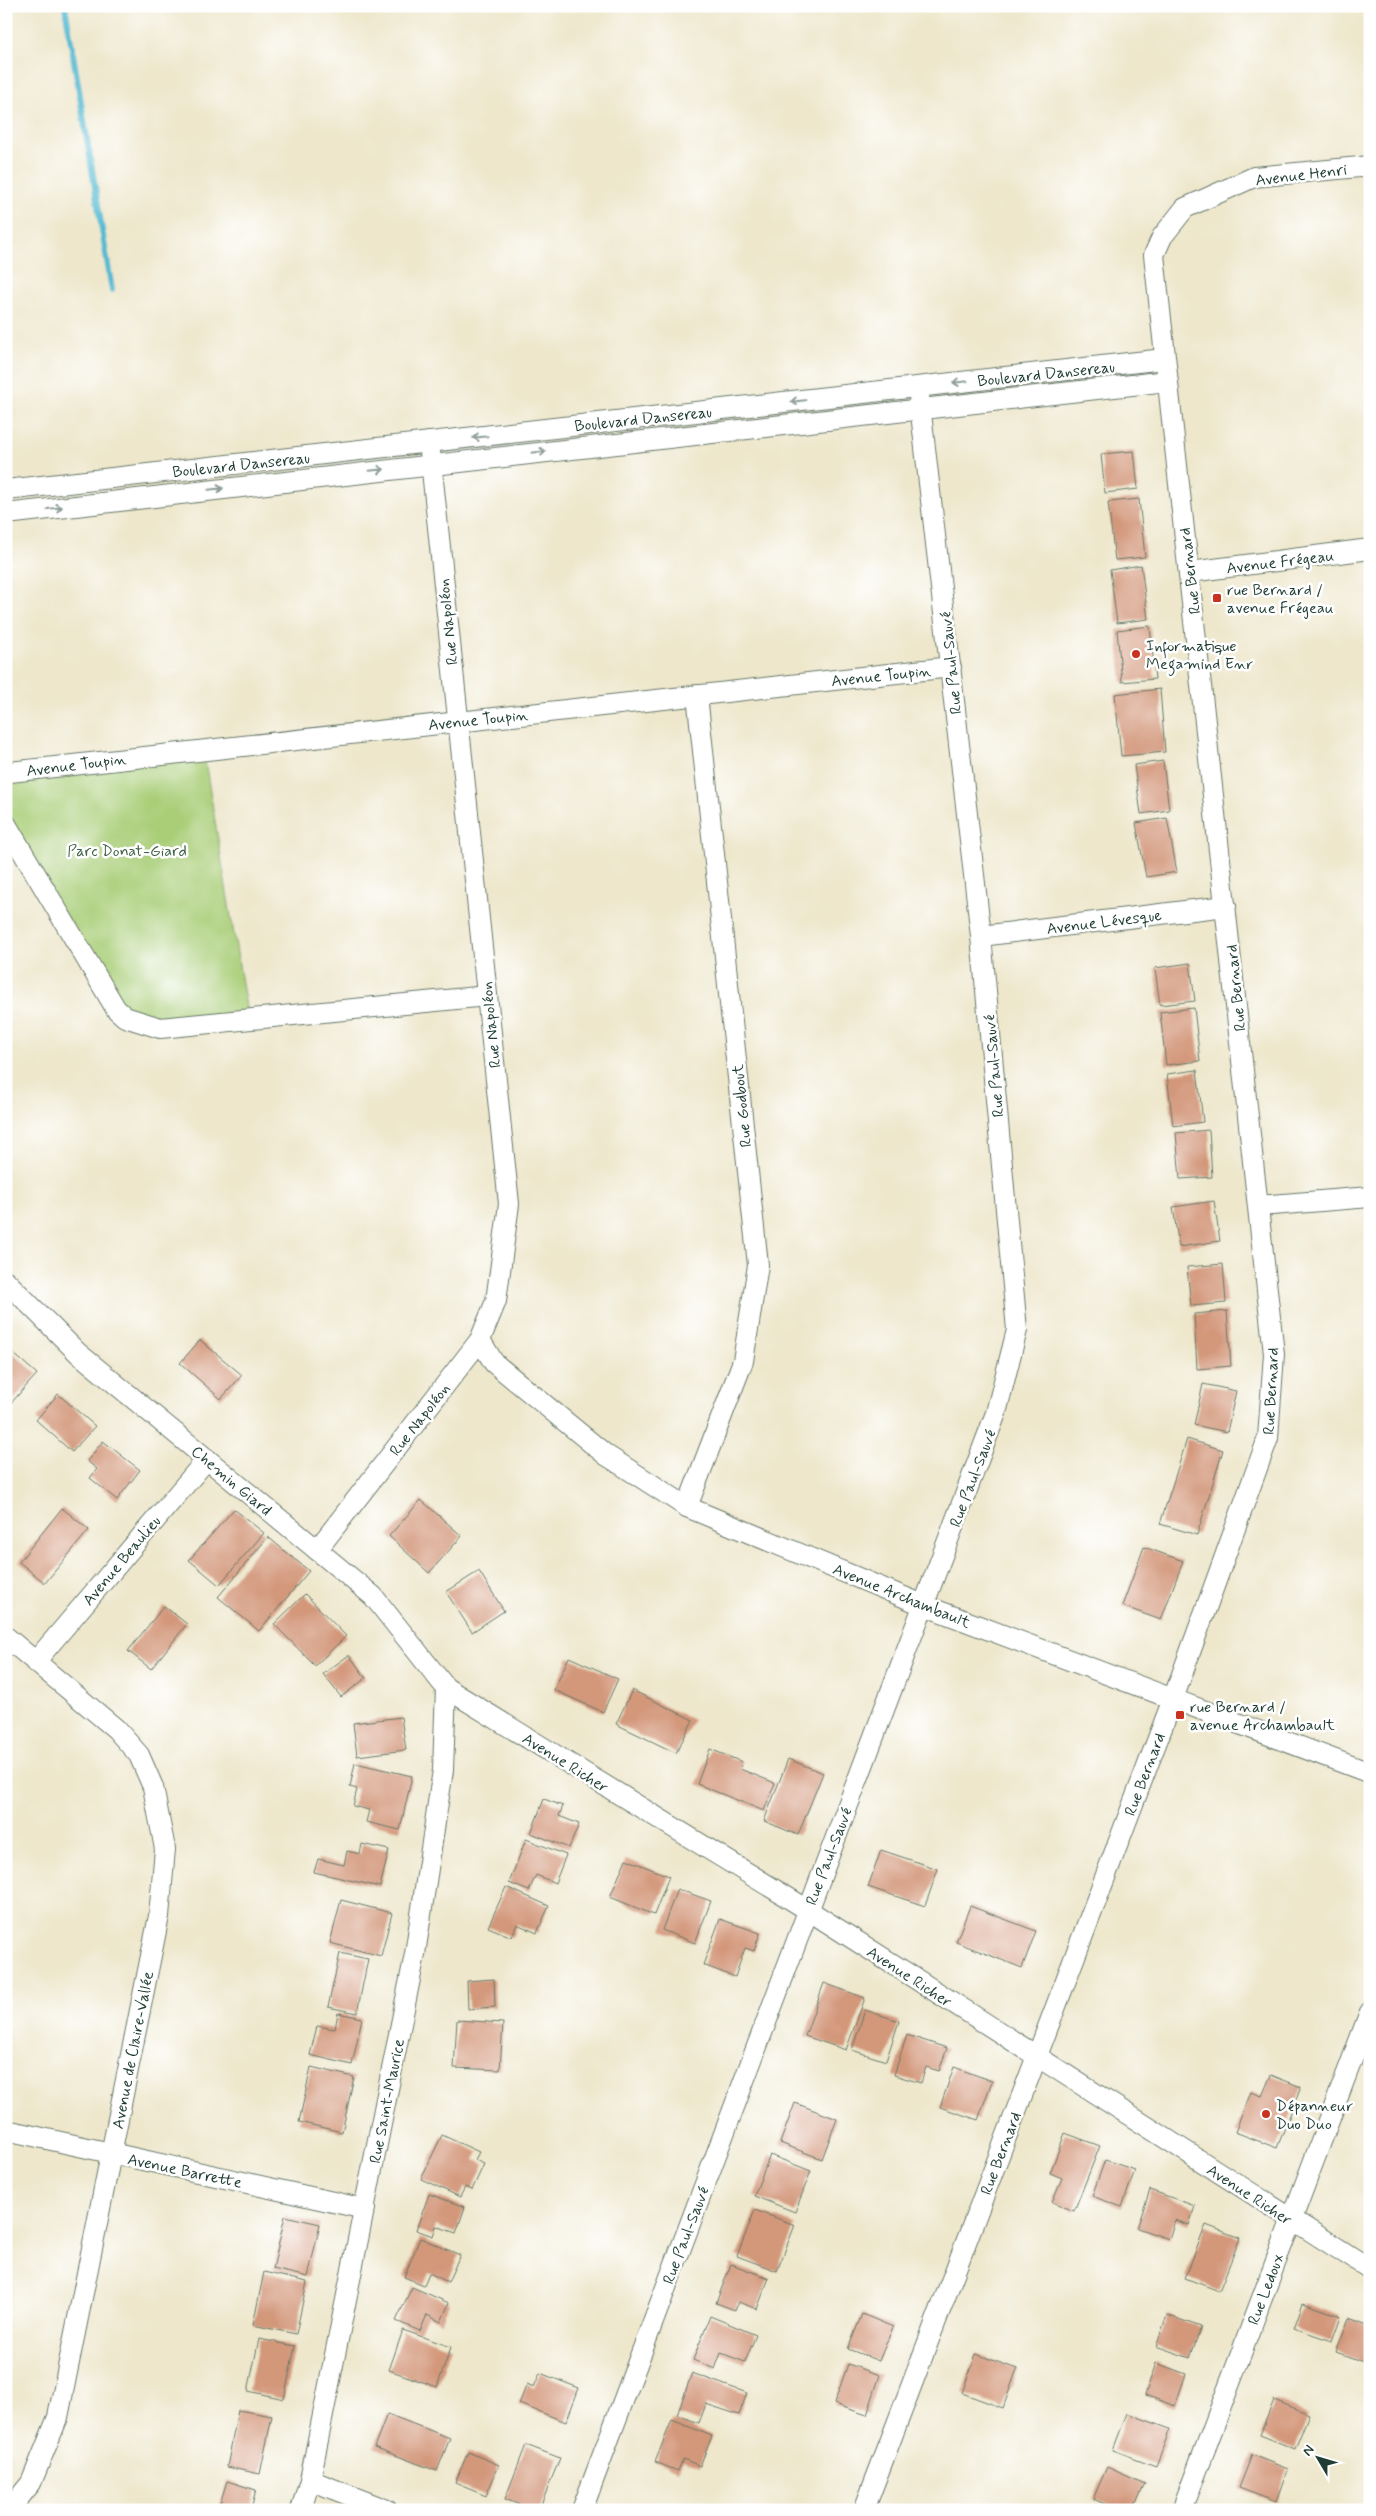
<svg xmlns="http://www.w3.org/2000/svg" width="1376" height="2516" font-family="Mynerve,sans-serif">
<rect width="100%" height="100%" fill="#fff"/>
<filter id="ink" filterUnits="userSpaceOnUse"><feTurbulence type="fractalNoise" baseFrequency=".02" numOctaves="2"/><feDisplacementMap in="SourceGraphic" scale="10" xChannelSelector="R" yChannelSelector="G"/><feConvolveMatrix kernelMatrix="1 2 1 2 8 2 1 2 1" color-interpolation-filters="sRGB"/></filter>
<filter id="wash" filterUnits="userSpaceOnUse"><feTurbulence type="fractalNoise" baseFrequency=".0096" numOctaves="4" result="noise"/><feDisplacementMap in="SourceGraphic" scale="20" xChannelSelector="R" yChannelSelector="G"/><feGaussianBlur stdDeviation="1.12" result="paint"/><feColorMatrix in="noise" values="0 0 0 0 0 0 0 0 0 0 0 0 0 0 0 0 0 1.4 0 .05"/><feComposite in="paint" operator="in"/></filter>
<g filter="url(#wash)">
<rect width="100%" height="100%" fill="#eee7cc"/>
<!-- green -->
<polygon fill="#a9ce77" stroke="#648656" points="203,749 248,1019 160,1028 125,1017 6,824 6,774"/>
<g fill="none" stroke-linecap="round" stroke-linejoin="round">
<!-- stream -->
<polyline stroke="#54bad2" stroke-width="6" points="65,6 112,290"/>
</g>
<g id="blocks">
<!-- building -->
<g fill="#d3977a">
<polygon points="1134,451 1138,489 1105,493 1101,454"/>
<polygon points="1139,499 1145,557 1115,560 1108,502"/>
<polygon points="1141,565 1148,619 1117,623 1110,570"/>
<polygon points="1150,626 1155,679 1122,682 1117,630"/>
<polygon points="1160,689 1165,752 1121,756 1115,694"/>
<polygon points="1163,761 1169,810 1141,814 1134,765"/>
<polygon points="1167,818 1177,872 1146,877 1136,823"/>
<polygon points="1190,963 1195,1001 1160,1005 1155,968"/>
<polygon points="1194,1008 1200,1061 1166,1065 1160,1012"/>
<polygon points="1197,1070 1203,1122 1173,1126 1167,1074"/>
<polygon points="1209,1130 1212,1177 1180,1179 1176,1133"/>
<polygon points="1214,1201 1220,1241 1179,1247 1173,1207"/>
<polygon points="1223,1264 1226,1303 1191,1306 1187,1267"/>
<polygon points="1227,1311 1231,1366 1197,1369 1194,1314"/>
<polygon points="200,1340 242,1375 221,1399 180,1363"/>
<polygon points="6,1347 37,1374 11,1403 6,1399"/>
<polygon points="1203,1384 1236,1391 1227,1432 1194,1425"/>
<polygon points="58,1394 95,1426 72,1452 36,1420"/>
<polygon points="1187,1439 1223,1450 1197,1535 1160,1524"/>
<polygon points="103,1441 140,1470 117,1500 90,1478 97,1469 87,1461"/>
<polygon points="421,1500 462,1536 429,1573 389,1536"/>
<polygon points="62,1508 89,1530 45,1583 19,1562"/>
<polygon points="234,1509 264,1533 219,1585 189,1560"/>
<polygon points="268,1537 309,1571 259,1631 218,1597"/>
<polygon points="1144,1547 1183,1561 1161,1620 1122,1606"/>
<polygon points="479,1571 504,1611 472,1632 446,1592"/>
<polygon points="305,1594 346,1636 315,1666 274,1624"/>
<polygon points="164,1606 187,1624 151,1669 128,1651"/>
<polygon points="349,1655 366,1678 341,1697 323,1674"/>
<polygon points="569,1657 618,1679 603,1712 554,1690"/>
<polygon points="632,1690 693,1720 676,1753 616,1724"/>
<polygon points="401,1717 406,1750 357,1756 353,1723"/>
<polygon points="710,1749 742,1762 740,1769 775,1783 764,1811 697,1784"/>
<polygon points="788,1759 823,1773 798,1835 764,1821"/>
<polygon points="355,1763 412,1776 400,1830 366,1822 369,1810 353,1806 357,1789 350,1787"/>
<polygon points="544,1799 563,1806 559,1816 579,1824 569,1848 531,1833"/>
<polygon points="526,1839 566,1855 555,1883 536,1875 529,1891 509,1883"/>
<polygon points="362,1844 389,1850 380,1887 314,1872 318,1859 344,1865 347,1851 360,1854"/>
<polygon points="881,1850 938,1869 925,1906 868,1887"/>
<polygon points="626,1859 669,1876 654,1915 610,1897"/>
<polygon points="506,1887 549,1906 537,1933 517,1924 512,1937 488,1927"/>
<polygon points="677,1889 711,1901 695,1943 662,1930"/>
<polygon points="341,1900 392,1913 381,1956 330,1943"/>
<polygon points="970,1906 1036,1931 1022,1968 956,1942"/>
<polygon points="720,1919 760,1933 754,1951 745,1948 735,1977 703,1965"/>
<polygon points="340,1953 368,1959 357,2013 328,2007"/>
<polygon points="494,1979 495,2007 468,2009 467,1981"/>
<polygon points="824,1983 865,1998 846,2050 805,2036"/>
<polygon points="865,2010 899,2021 886,2061 852,2050"/>
<polygon points="338,2013 362,2018 352,2065 310,2055 317,2026 335,2029"/>
<polygon points="457,2020 503,2023 500,2070 454,2068"/>
<polygon points="907,2035 947,2048 939,2071 926,2067 921,2083 894,2075"/>
<polygon points="311,2067 354,2077 342,2132 299,2122"/>
<polygon points="954,2067 992,2081 978,2120 940,2107"/>
<polygon points="1271,2075 1301,2087 1277,2148 1235,2132 1251,2092 1262,2096"/>
<polygon points="795,2103 837,2119 822,2159 780,2143"/>
<polygon points="1065,2133 1100,2146 1074,2211 1052,2202 1062,2178 1050,2173"/>
<polygon points="442,2135 479,2152 475,2160 484,2164 472,2190 465,2187 460,2197 421,2179"/>
<polygon points="770,2155 811,2171 795,2212 754,2196"/>
<polygon points="1105,2160 1135,2170 1122,2207 1092,2196"/>
<polygon points="1150,2190 1195,2206 1189,2225 1175,2220 1169,2239 1137,2228"/>
<polygon points="429,2194 465,2207 456,2233 436,2226 433,2236 416,2230"/>
<polygon points="755,2210 795,2225 777,2271 737,2256"/>
<polygon points="285,2216 320,2224 308,2277 273,2269"/>
<polygon points="1206,2225 1240,2238 1219,2291 1185,2278"/>
<polygon points="420,2238 460,2255 448,2282 429,2273 424,2285 404,2277"/>
<polygon points="731,2264 769,2278 757,2309 738,2302 735,2310 716,2303"/>
<polygon points="264,2272 307,2282 296,2334 253,2325"/>
<polygon points="412,2287 449,2303 441,2322 427,2315 420,2331 396,2321"/>
<polygon points="1303,2303 1341,2316 1332,2341 1294,2328"/>
<polygon points="862,2314 893,2327 879,2361 848,2349"/>
<polygon points="1167,2315 1201,2327 1190,2358 1156,2346"/>
<polygon points="710,2316 756,2335 745,2362 721,2353 715,2369 693,2360"/>
<polygon points="1349,2318 1370,2326 1370,2354 1366,2363 1336,2352"/>
<polygon points="403,2330 451,2347 437,2387 389,2370"/>
<polygon points="259,2339 295,2346 284,2399 248,2391"/>
<polygon points="976,2354 1017,2369 1003,2408 962,2393"/>
<polygon points="1156,2363 1186,2374 1175,2406 1145,2395"/>
<polygon points="848,2364 880,2375 867,2415 834,2404"/>
<polygon points="540,2373 579,2388 566,2422 519,2404 527,2384 534,2387"/>
<polygon points="692,2373 747,2393 739,2415 706,2404 699,2423 677,2415"/>
<polygon points="1274,2400 1309,2414 1295,2449 1260,2435"/>
<polygon points="238,2410 272,2416 260,2474 227,2467"/>
<polygon points="1127,2413 1170,2429 1156,2466 1113,2450"/>
<polygon points="387,2414 450,2438 437,2471 374,2447"/>
<polygon points="672,2420 712,2436 700,2466 683,2459 678,2471 655,2462"/>
<polygon points="526,2445 560,2458 539,2510 533,2510 505,2499"/>
<polygon points="468,2452 499,2465 486,2496 455,2483"/>
<polygon points="1252,2455 1288,2469 1276,2502 1239,2488"/>
<polygon points="1107,2467 1145,2484 1133,2510 1120,2510 1093,2499"/>
<polygon points="227,2481 256,2490 251,2510 218,2510"/>
</g>
</g>
</g>
<g filter="url(#ink)">
<use href="#blocks" fill-opacity="0" stroke="#677869" stroke-width="1"/>
<g fill="none" stroke-linecap="round" stroke-linejoin="round">
<defs>
<g id="minor">
<polyline points="6,490 1164,359"/>
<polyline points="6,514 1167,381"/>
<polyline points="1190,572 1370,549"/>
<polyline points="6,774 10,772 951,667"/>
<polyline points="6,824 116,1009 125,1017 160,1028 487,996"/>
<polyline points="981,936 1226,906"/>
<polyline points="1259,1206 1370,1197"/>
<polyline points="6,1281 78,1353 373,1596 446,1688 808,1910 1370,2269"/>
<polyline points="480,1340 494,1363 606,1455 687,1507 923,1605 1370,1773"/>
<polyline points="687,1507 743,1361 758,1265 697,695"/>
<polyline points="317,1550 480,1340 496,1301 509,1204 429,442"/>
<polyline points="6,1637 116,1729 139,1755 153,1787 165,1849 159,1916 58,2417 31,2483 9,2510"/>
<polyline points="35,1662 207,1459"/>
<polyline points="6,2130 365,2209"/>
<polyline points="310,2480 387,2510"/>
<polyline points="301,2510 310,2480 415,1954 443,1770 446,1688"/>
<polyline points="582,2510 996,1413 1017,1330 981,936 918,387"/>
<polyline points="864,2510 1173,1699 1268,1438 1274,1354 1154,255 1162,237 1185,208 1254,177 1370,166"/>
<polyline points="1182,2510 1370,2012"/>
</g>
</defs>
<!-- minor casing -->
<use href="#minor" stroke="#677869" stroke-width="22"/>
<!-- minor -->
<use href="#minor" stroke="#fff" stroke-width="20"/>
</g>
<!-- one-way arrows -->
<defs><path id="oneway-shaft" d="M-6 0H5M1.5-3L5.5 0L1.5 3" fill="none" stroke-width="1.6" stroke-linecap="round" stroke-linejoin="round" transform="scale(1.25)"/></defs>
<g stroke="#8f9e9a">
<use href="#oneway-shaft" transform="translate(960 382) rotate(174)"/>
<use href="#oneway-shaft" transform="translate(798 401) rotate(174)"/>
<use href="#oneway-shaft" transform="translate(480 437) rotate(174)"/>
<use href="#oneway-shaft" transform="translate(539 452) rotate(-6)"/>
<use href="#oneway-shaft" transform="translate(377 470) rotate(-6)"/>
<use href="#oneway-shaft" transform="translate(216 489) rotate(-6)"/>
<use href="#oneway-shaft" transform="translate(55 508) rotate(-7)"/>
</g>
</g>
<!-- markers -->
<g fill="#c8321e" stroke="#fff" stroke-width="2">
<rect x="1212" y="593" width="10" height="10" rx="2.5"/>
<circle cx="1136" cy="654" r="5"/>
<rect x="1175" y="1710" width="10" height="10" rx="2.5"/>
<circle cx="1266" cy="2114" r="5"/>
</g>
<g text-anchor="middle" stroke-width="5" stroke-linejoin="round" paint-order="stroke">
<!-- street labels -->
<g font-size="16" fill="#1f3d34" stroke="#fff">
<text transform="translate(1301 174) rotate(-7)" y="6">Avenue Henri</text>
<text transform="translate(1046 373) rotate(-6)" y="6">Boulevard Dansereau</text>
<text transform="translate(643 418) rotate(-6)" y="6">Boulevard Dansereau</text>
<text transform="translate(241 464) rotate(-6)" y="6">Boulevard Dansereau</text>
<text transform="translate(1280 561) rotate(-7)" y="6">Avenue Frégeau</text>
<text transform="translate(1189 571) rotate(-97)" y="6">Rue Bernard</text>
<text transform="translate(447 622) rotate(-96)" y="6">Rue Napoléon</text>
<text transform="translate(950 663) rotate(-96)" y="6">Rue Paul-Sauvé</text>
<text transform="translate(881 675) rotate(-6)" y="6">Avenue Toupin</text>
<text transform="translate(478 719) rotate(-6)" y="6">Avenue Toupin</text>
<text transform="translate(76 764) rotate(-7)" y="6">Avenue Toupin</text>
<text transform="translate(1104 921) rotate(-7)" y="6">Avenue Lévesque</text>
<text transform="translate(1235 988) rotate(-96)" y="6">Rue Bernard</text>
<text transform="translate(490 1025) rotate(-96)" y="6">Rue Napoléon</text>
<text transform="translate(993 1066) rotate(-95)" y="6">Rue Paul-Sauvé</text>
<text transform="translate(741 1106) rotate(-96)" y="6">Rue Godbout</text>
<text transform="translate(1270 1391) rotate(-87)" y="6">Rue Bernard</text>
<text transform="translate(419 1419) rotate(-52)" y="6">Rue Napoléon</text>
<text transform="translate(972 1478) rotate(-69)" y="6">Rue Paul-Sauvé</text>
<text transform="translate(232 1480) rotate(40)" y="6">Chemin Giard</text>
<text transform="translate(121 1560) rotate(-50)" y="6">Avenue Beaulieu</text>
<text transform="translate(902 1595) rotate(22)" y="6">Avenue Archambault</text>
<text transform="translate(566 1762) rotate(32)" y="6">Avenue Richer</text>
<text transform="translate(1144 1774) rotate(-69)" y="6">Rue Bernard</text>
<text transform="translate(828 1856) rotate(-69)" y="6">Rue Paul-Sauvé</text>
<text transform="translate(910 1976) rotate(33)" y="6">Avenue Richer</text>
<text transform="translate(132 2050) rotate(-79)" y="6">Avenue de Claire-Vallée</text>
<text transform="translate(386 2101) rotate(-79)" y="6">Rue Saint-Maurice</text>
<text transform="translate(1000 2153) rotate(-69)" y="6">Rue Bernard</text>
<text transform="translate(185 2170) rotate(12)" y="6">Avenue Barrette</text>
<text transform="translate(1250 2194) rotate(33)" y="6">Avenue Richer</text>
<text transform="translate(685 2235) rotate(-69)" y="6">Rue Paul-Sauvé</text>
<text transform="translate(1265 2289) rotate(-69)" y="6">Rue Ledoux</text>
</g>
<!-- poi labels -->
<g font-size="16" fill="#1f3d34" stroke="#fff" text-anchor="start">
<text x="1227" y="595">rue Bernard /<tspan x="1227" dy="18">avenue Frégeau</tspan></text>
<text x="1146" y="651">Informatique<tspan x="1146" dy="18">Megamind Enr</tspan></text>
<text x="1190" y="1712">rue Bernard /<tspan x="1190" dy="18">avenue Archambault</tspan></text>
<text x="1276" y="2111">Dépanneur<tspan x="1276" dy="18">Duo Duo</tspan></text>
</g>
<!-- park labels -->
<g font-size="16" fill="#426145" stroke="#fff">
<text x="127" y="856">Parc Donat-Giard</text>
</g>
</g>
<!-- margin -->
<rect width="1376" height="2516" fill="none" stroke="#fff" stroke-width="25"/>
<!-- north arrow -->
<g transform="translate(1318 2458) rotate(308)" stroke="#ffffff" stroke-width="4" paint-order="stroke">
<path d="M0-4L9 19L0 12L-9 19Z" fill="#1f3d34"/>
<text y="-8" font-size="14" font-weight="bold" text-anchor="middle" fill="#1f3d34">N</text>
</g>
</svg>
